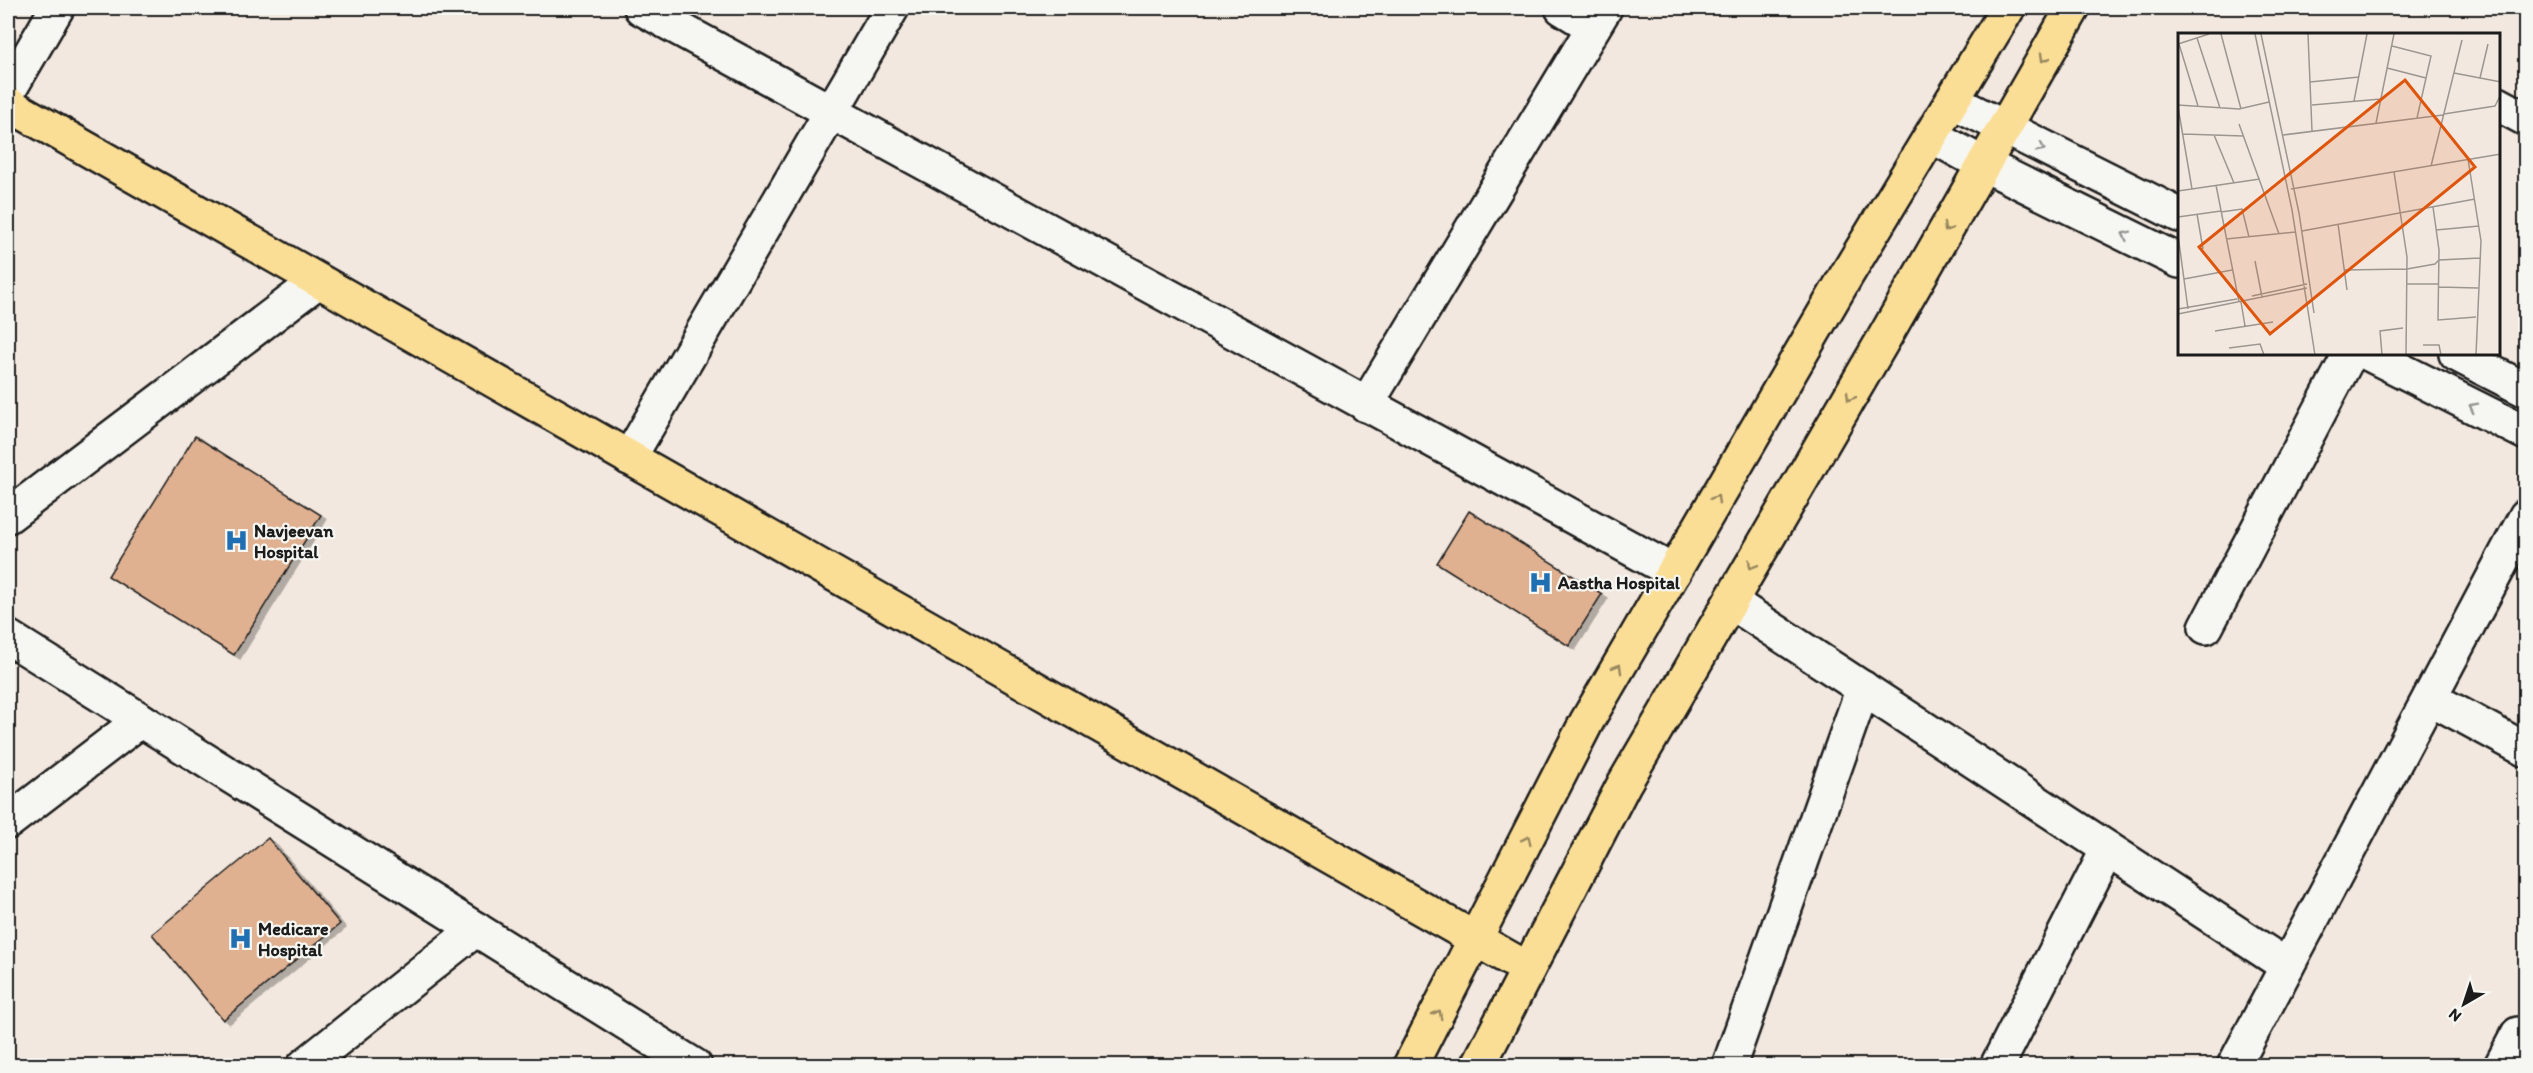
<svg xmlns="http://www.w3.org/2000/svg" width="2533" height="1073" font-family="Itim,sans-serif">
<defs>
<filter id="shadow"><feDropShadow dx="6" dy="4" stdDeviation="0" flood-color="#0004"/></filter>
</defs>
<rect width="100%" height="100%" fill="#f2e8df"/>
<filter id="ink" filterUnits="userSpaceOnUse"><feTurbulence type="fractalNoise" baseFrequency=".0167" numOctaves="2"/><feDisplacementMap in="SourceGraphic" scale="12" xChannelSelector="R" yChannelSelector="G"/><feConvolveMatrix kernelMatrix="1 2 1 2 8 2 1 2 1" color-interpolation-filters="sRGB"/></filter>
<g filter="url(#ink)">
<!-- building -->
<g fill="#e0b191" stroke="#1c1c1c" stroke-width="1.5" filter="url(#shadow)">
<polygon points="195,436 321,515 234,655 108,576"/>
<polygon points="1469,511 1602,594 1569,646 1437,563"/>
<polygon points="268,838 340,924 223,1020 152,934"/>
</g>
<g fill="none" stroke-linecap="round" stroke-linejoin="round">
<defs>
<g id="minor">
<polyline points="641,8 1674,572"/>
<polyline points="1562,8 1593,27"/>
<polyline points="8,92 57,8"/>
<polyline points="1952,101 2179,215"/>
<polyline points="2498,104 2526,119"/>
<polyline points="1932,136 1983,164 2179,261"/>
<polyline points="2369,354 2526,433"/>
<polyline points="2456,354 2526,390"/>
<polyline points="1366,405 1605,8"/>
<polyline points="629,458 892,8"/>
<polyline points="8,516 318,281"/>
<polyline points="1731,602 2287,966"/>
<polyline points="2206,627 2350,354"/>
<polyline points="8,637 695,1066"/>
<polyline points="2430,698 2526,750"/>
<polyline points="8,822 141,720"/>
<polyline points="304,1066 476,929"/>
<polyline points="1729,1066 1863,688"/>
<polyline points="1997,1066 2108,849"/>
<polyline points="2234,1066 2526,516"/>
<polyline points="2501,1066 2518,1034"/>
</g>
<g id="major">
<polyline points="8,104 1528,969"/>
<polyline points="1410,1066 1587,721 1846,276 2008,8"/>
<polyline points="1478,1066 1624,784 1883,340 2073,8"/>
</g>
</defs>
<!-- minor casing -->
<use href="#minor" stroke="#1c1c1c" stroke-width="38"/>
<!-- major casing -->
<use href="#major" stroke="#1c1c1c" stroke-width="38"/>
<!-- minor -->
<use href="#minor" stroke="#f6f6f2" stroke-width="33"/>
<!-- major -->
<use href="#major" stroke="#fbde96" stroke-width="33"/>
</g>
<!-- one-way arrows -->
<defs><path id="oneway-chevron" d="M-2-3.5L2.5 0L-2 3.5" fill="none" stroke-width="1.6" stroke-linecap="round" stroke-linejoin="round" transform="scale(1.5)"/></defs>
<g stroke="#97875f">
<use href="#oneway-chevron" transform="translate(2044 58) rotate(120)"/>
<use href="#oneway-chevron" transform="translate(1947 228) rotate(120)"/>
<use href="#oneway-chevron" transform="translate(1850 397) rotate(120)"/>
<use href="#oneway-chevron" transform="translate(1716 499) rotate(-60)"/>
<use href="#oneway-chevron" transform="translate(1752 565) rotate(120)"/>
<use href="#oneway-chevron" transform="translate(1618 668) rotate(-60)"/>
<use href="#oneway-chevron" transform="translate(1527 840) rotate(-63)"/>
<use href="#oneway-chevron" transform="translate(1438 1014) rotate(-62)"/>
</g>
<g stroke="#949492">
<use href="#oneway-chevron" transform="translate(2041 148) rotate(26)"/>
<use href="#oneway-chevron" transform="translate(2126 235) rotate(-154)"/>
<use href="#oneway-chevron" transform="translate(2473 407) rotate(-153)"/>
</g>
</g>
<!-- icons -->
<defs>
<symbol id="hospital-bare" viewBox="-9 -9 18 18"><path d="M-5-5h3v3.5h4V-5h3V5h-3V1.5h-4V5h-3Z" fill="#1f6fb2" stroke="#f6f6f2" stroke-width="2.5" paint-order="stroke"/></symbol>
</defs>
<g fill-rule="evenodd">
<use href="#hospital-bare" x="220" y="524" width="33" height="33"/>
<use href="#hospital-bare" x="1524" y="566" width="33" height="33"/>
<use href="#hospital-bare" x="224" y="922" width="33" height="33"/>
</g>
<g text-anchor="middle" stroke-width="4.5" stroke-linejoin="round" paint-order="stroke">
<!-- poi labels -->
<g font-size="18" font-weight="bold" fill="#1c1c1c" stroke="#f6f6f2" text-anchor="start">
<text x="254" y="537">Navjeevan<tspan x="254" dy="21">Hospital</tspan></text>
<text x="1558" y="589">Aastha Hospital</text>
<text x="258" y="935">Medicare<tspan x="258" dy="21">Hospital</tspan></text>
</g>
</g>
<!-- overview -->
<g transform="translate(2178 33)">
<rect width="322" height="322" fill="#f2e8df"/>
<path fill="none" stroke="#9c9691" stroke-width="1.5" d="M43 1 63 76M77 1 114 177 137 322M83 1 121 180 136 280M130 1 134 98M19 5 42 75M0 11 31 1M1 11 20 73M214 13 253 23 239 85M209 35 248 45M276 40 323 49M302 45 310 11M132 49 181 44M176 68 189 1M0 72 61 76 91 69M134 72 203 66M0 74 14 156M266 81 317 73 323 61M198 90 216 1M61 91 101 201M5 101 65 103M36 102 56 150M105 102 265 82M290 126 303 208 298 322M253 133 284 7M216 139 229 224 228 322M38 152 61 269M113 156 323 121M0 158 82 146M255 174 261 217 260 287 298 284M43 179 64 176 71 204M19 181 25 216M0 184 43 178M160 191 169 257M258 197 301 193M124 198 297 166M0 202 10 276M48 206 117 199M77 228 84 264M166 237 229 236 257 231 261 227 302 225M6 246 54 237M228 251H260M260 254 300 255M74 263 129 251M63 269 67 293M0 276 59 266M0 281 129 255M37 298 95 289M245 312H261L263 322M51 315 82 311 86 322M204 322 202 298 225 295"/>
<path fill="#de560d" fill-opacity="0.15" stroke="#de560d" stroke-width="3" d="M227 47 297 134 92 301 21 214Z"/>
<rect width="322" height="322" fill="none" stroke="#1c1c1c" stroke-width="3"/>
</g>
<!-- margin -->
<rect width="2533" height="1073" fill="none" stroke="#f6f6f2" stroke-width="30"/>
<rect x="15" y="15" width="2503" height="1043" fill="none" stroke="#1c1c1c" stroke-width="2" filter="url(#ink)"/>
<!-- north arrow -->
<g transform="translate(2464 1004) rotate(219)" stroke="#f6f6f2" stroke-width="4.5" paint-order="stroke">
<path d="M0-4.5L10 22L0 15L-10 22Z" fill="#1c1c1c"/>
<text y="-9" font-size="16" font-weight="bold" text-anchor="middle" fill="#1c1c1c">N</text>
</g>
</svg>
